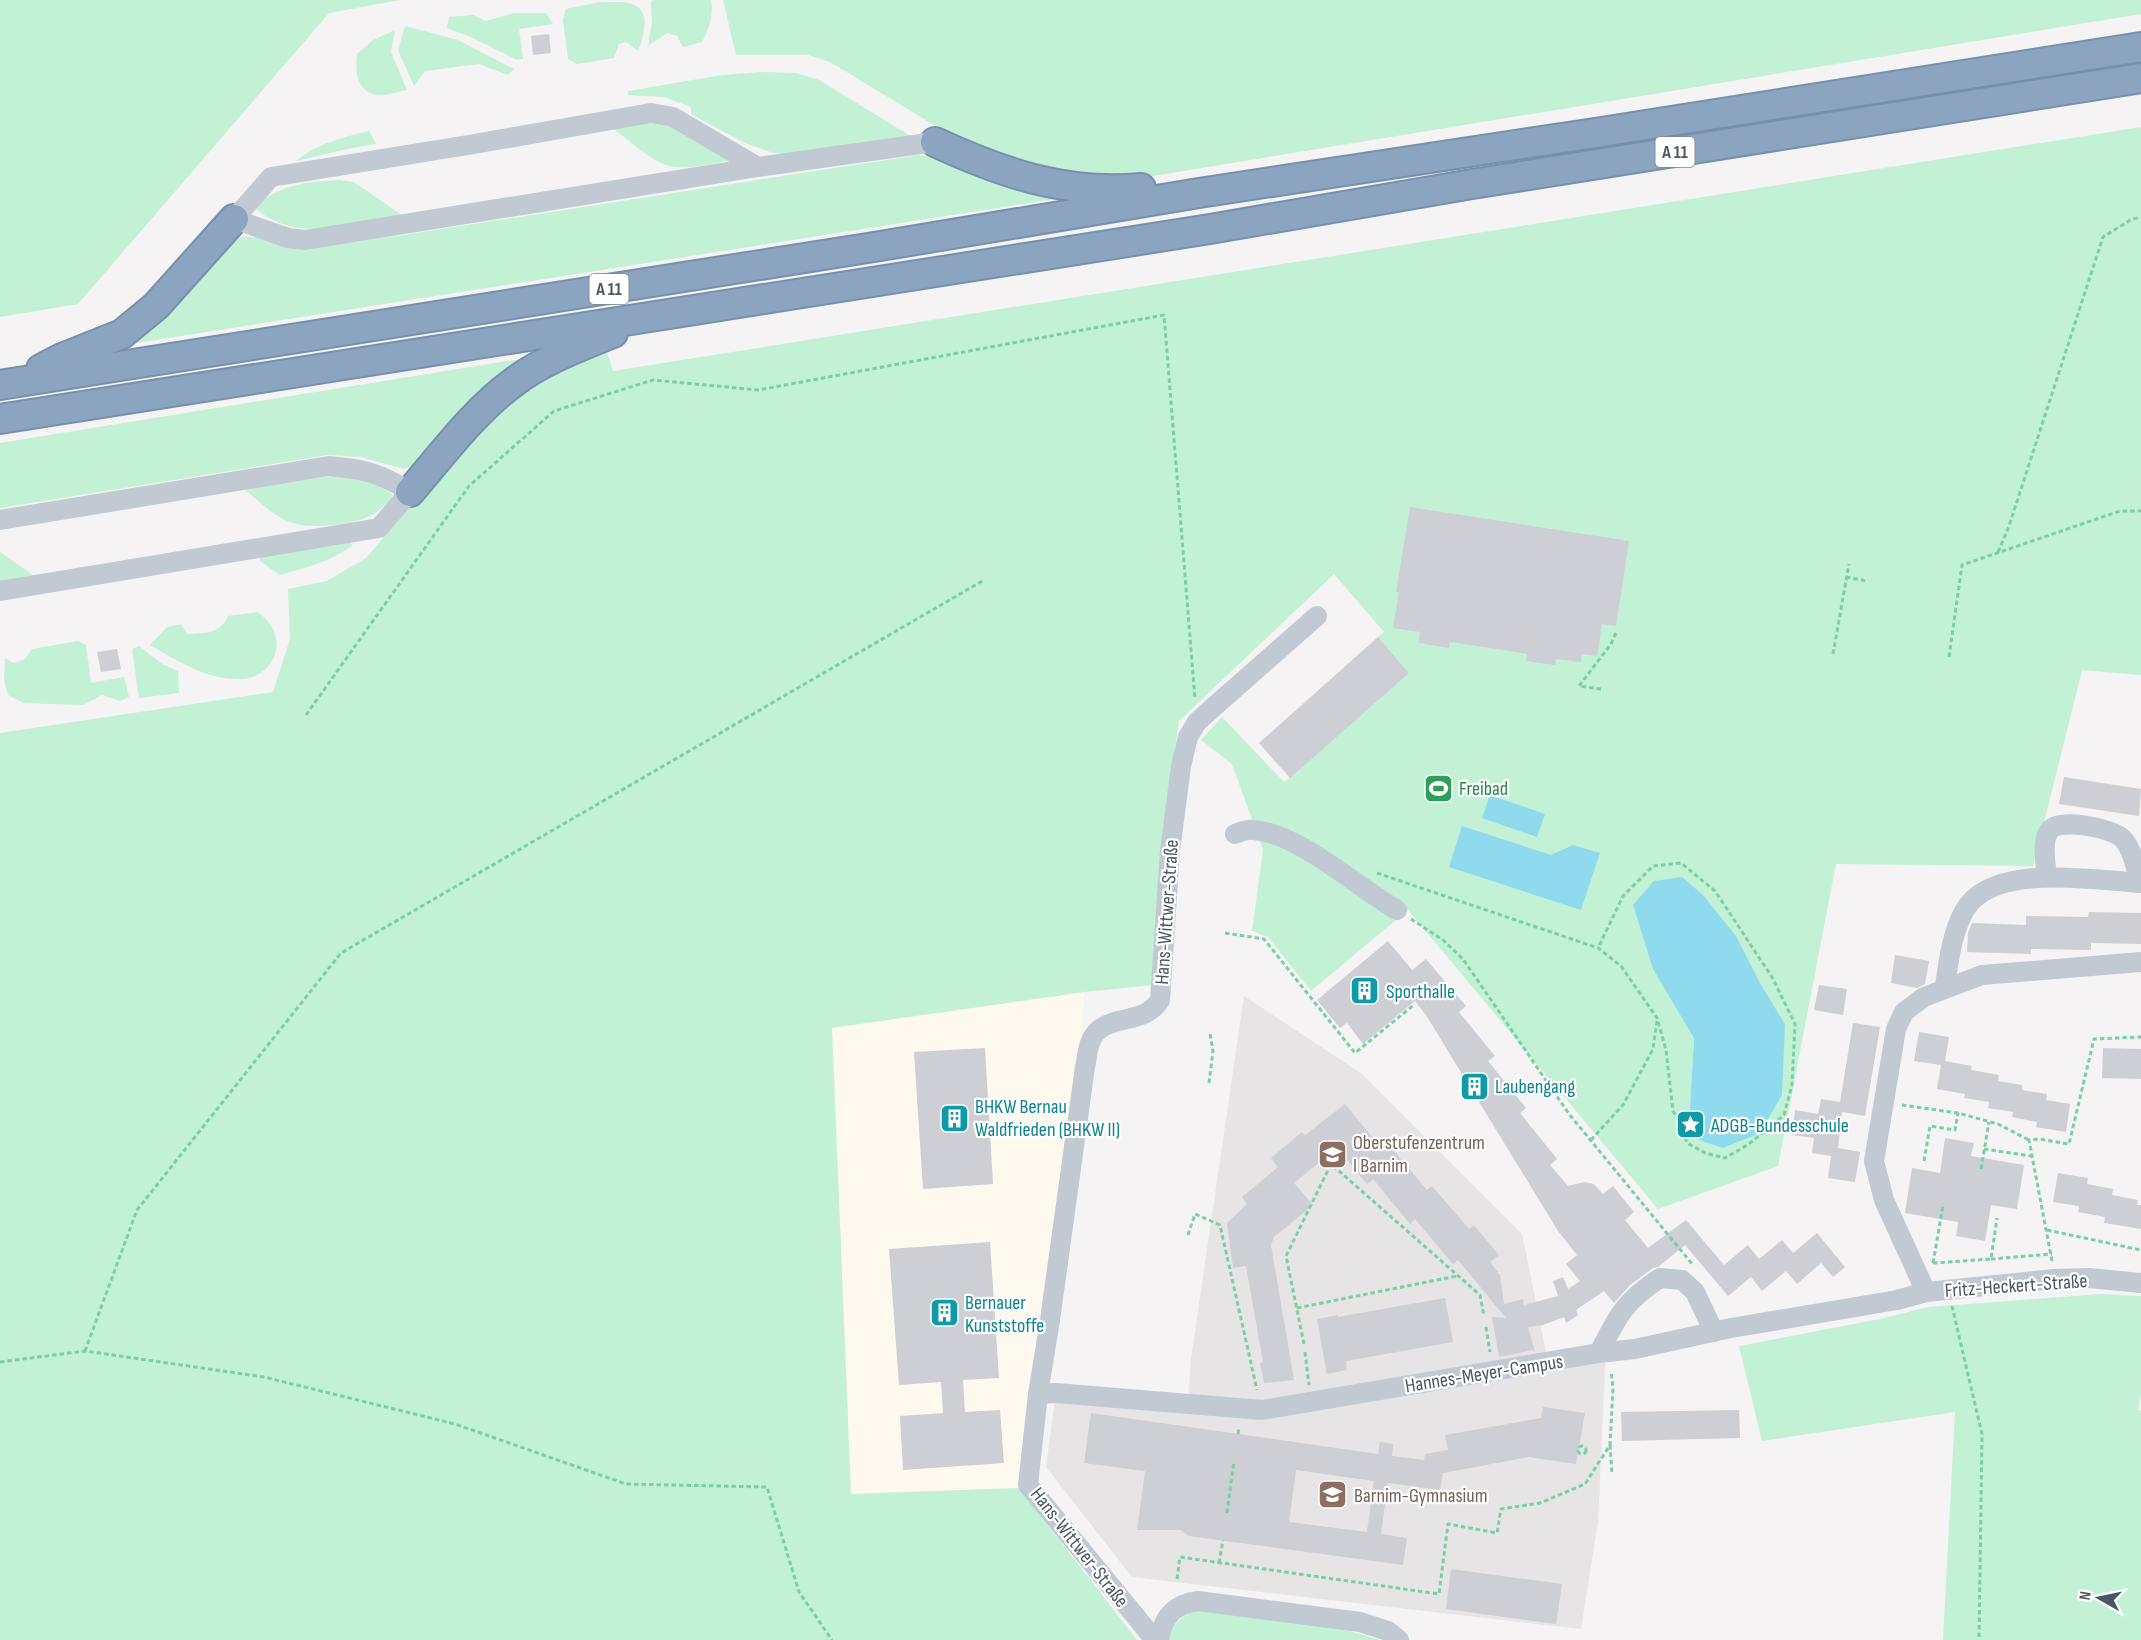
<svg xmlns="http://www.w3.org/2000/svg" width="2141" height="1640" font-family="'Sofia Sans Condensed',sans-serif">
<rect width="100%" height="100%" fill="#f5f3f3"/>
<!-- commercial -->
<polygon fill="#fdf9ef" points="1084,992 1082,1039 1032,1433 1019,1488 851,1494 832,1028"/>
<!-- education -->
<polygon fill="#e6e4e5" points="1244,996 1362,1074 1522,1234 1548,1362 1606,1348 1598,1522 1581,1629 1132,1577 1046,1467 1056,1393 1188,1403 1191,1359"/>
<!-- green -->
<g fill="#c3f1d5" fill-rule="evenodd">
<polygon points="0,0 400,0 329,13 78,304 0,317"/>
<path d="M653 0H711C714 14 709 29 702 42L683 47 677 36 667 33 648 46 652 21 651 2Z"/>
<polygon points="723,0 2141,0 2141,14 1153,176 1086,180 1032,168 952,136 830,62 808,55 736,55"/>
<path d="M600 2C608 3 620 1 629 3 653 9 644 35 638 51L626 42 619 44 614 58 577 64 568 59 563 20 566 9Z"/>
<polygon points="514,13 546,13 553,24 519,29 523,59 517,60 473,38 447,28 449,17 473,15 486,21"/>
<polygon points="405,26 458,40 514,69 508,75 479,64 425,71 414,86 398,50"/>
<path d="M395 30 391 52 407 90C399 91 386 96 378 95 356 92 355 71 357 54L373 40Z"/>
<polygon points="759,72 796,73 819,80 914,138 796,154 773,153 745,143 691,114 691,107 664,97 628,95 628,91 716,76"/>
<path d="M641 122 669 126 730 160C711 164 689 170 670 166 651 162 627 138 611 127Z"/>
<path d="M2141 127V675L2082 670 2033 866 1836 864 1778 1166 1658 1209 1408 910 1311 991 1268 937 1252 931 1263 850 1232 764 1201 740 1222 717 1284 782 1409 673 1378 637 1384 632 1334 574 1179 721 1162 840 1153 985 1084 992 832 1028 851 1494 1019 1488 1137 1640H0V733L273 692 290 639 288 589 327 581 366 558 504 400 589 354 607 352 613 371ZM1760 983 1785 1024 1690 1108 1694 1038Z"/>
<path d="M369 131 376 144 342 150 296 161C318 143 342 138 369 131Z"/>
<path d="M919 155 942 159 1062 195 1054 199 117 346 225 244C229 242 234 239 238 238 258 232 281 248 302 249L396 236Z"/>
<path d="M339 180 354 182 403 216C354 224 295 245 254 207 281 184 305 182 339 180Z"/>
<polygon points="532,357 420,464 404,469 361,457 328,455 0,508 0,443"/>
<path d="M349 475 374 482 393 495 392 499C386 504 380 510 374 514 355 525 311 530 290 522 273 516 258 500 244 489L333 476Z"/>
<path d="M350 543 353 545C331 561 306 568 280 575L260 561V557Z"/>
<polygon points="0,552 37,578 0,584"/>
<path d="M257 612C292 634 277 680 237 679 205 679 176 660 150 645L167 627 181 624 187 634C203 634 222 633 228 616Z"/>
<polygon points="78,641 86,645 91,683 124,677 129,697 120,701 102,695 83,705 24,703 8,695 4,680 5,658 14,663 25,659 32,649"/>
<polygon points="139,646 162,664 178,671 179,693 139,698 132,649"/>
<polygon points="2101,1294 2141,1296 2141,1394 2138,1410 2141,1411 2141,1640 1943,1640 1955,1412 1762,1441 1739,1346 1880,1319 1928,1307"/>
<path d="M1197 1610 1335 1627 1381 1640H1169C1175 1622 1179 1618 1197 1610Z"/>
</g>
<!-- water -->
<g fill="#90daee">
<polygon points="1490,795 1545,814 1537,837 1482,818"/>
<polygon points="1462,826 1551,855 1573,845 1600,853 1581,910 1449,867"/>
<polygon points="1682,877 1703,895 1736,936 1760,983 1785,1024 1782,1095 1760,1133 1723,1148 1699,1140 1690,1108 1694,1038 1653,969 1633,905 1654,881"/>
</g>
<!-- building -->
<g fill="#cdcfd5" fill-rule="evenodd">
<polygon points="549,34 551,53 533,55 531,36"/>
<polygon points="1410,507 1629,541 1616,626 1602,624 1597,656 1582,654 1581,662 1556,659 1555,665 1526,661 1527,654 1503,650 1450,642 1449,648 1419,643 1420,632 1393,628 1399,592 1396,592"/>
<polygon points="1378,637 1409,673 1290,778 1259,743"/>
<polygon points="117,649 121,669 101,672 97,652"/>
<polygon points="2064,777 2141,789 2139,816 2059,804"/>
<polygon points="2089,912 2141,913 2141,944 2091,943 2091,950 2031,949 2031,954 1967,952 1968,933 1972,923 2026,925 2026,916 2088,917"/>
<polygon points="1388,941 1412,970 1426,959 1466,1006 1459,1012 1495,1056 1488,1061 1526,1108 1520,1113 1557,1159 1550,1165 1568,1186 1584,1182 1594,1184 1603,1194 1613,1186 1634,1212 1625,1220 1648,1248 1686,1220 1724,1265 1748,1245 1759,1259 1782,1240 1793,1253 1817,1233 1845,1267 1833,1277 1821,1263 1797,1284 1786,1271 1762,1291 1751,1277 1728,1296 1685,1245 1658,1267 1653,1268 1630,1285 1614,1303 1604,1291 1576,1310 1578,1315 1566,1323 1564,1317 1543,1325 1528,1327 1535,1352 1533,1350 1499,1357 1492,1317 1506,1318 1458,1260 1453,1264 1415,1219 1410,1224 1373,1179 1367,1184 1337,1148 1294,1183 1313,1205 1274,1237 1271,1245 1294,1380 1264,1383 1260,1363 1263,1362 1246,1266 1233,1268 1227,1223 1247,1204 1242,1197 1278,1167 1271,1158 1302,1132 1305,1135 1345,1104 1383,1150 1389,1145 1427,1190 1432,1186 1469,1229 1474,1225 1499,1255 1490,1262 1500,1275 1504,1304 1523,1299 1524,1305 1558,1296 1553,1281 1563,1277 1568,1289 1580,1281 1566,1264 1577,1255 1558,1231 1426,1015 1415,1001 1363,1044 1347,1023 1340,1028 1317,1000"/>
<polygon points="1895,955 1929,961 1925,984 1917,988 1891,983"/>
<polygon points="1819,985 1847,989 1843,1015 1814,1010"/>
<polygon points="1853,1023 1880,1027 1865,1116 1842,1112 1838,1148 1860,1152 1855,1182 1828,1178 1831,1156 1812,1153 1814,1138 1792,1135 1795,1110 1818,1114 1821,1099 1840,1102"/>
<polygon points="1919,1032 1949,1037 1945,1061 1972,1066 1971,1070 1999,1075 1998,1081 2022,1085 2022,1090 2047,1094 2046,1100 2070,1104 2066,1132 2036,1127 2037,1122 2012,1117 2013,1112 1988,1108 1989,1102 1964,1098 1965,1094 1937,1089 1941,1065 1914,1061"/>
<polygon points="985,1048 993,1184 923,1189 914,1052"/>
<polygon points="2103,1048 2141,1049 2141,1079 2102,1078"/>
<polygon points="1945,1138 1974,1143 1971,1156 2024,1165 2017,1209 1991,1205 1985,1241 1956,1236 1958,1222 1905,1213 1912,1168 1940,1173"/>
<polygon points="2058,1173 2088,1178 2087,1184 2113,1189 2112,1195 2138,1200 2137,1205 2141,1205 2141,1229 2104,1223 2105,1217 2078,1212 2079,1206 2053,1202"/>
<polygon points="990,1242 999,1378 963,1380 965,1412 1000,1410 1004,1463 903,1470 900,1416 943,1413 941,1382 899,1385 889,1249"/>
<polygon points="1445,1298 1453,1342 1346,1361 1347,1370 1327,1374 1317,1319 1338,1315 1338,1317"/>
<path d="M1543 1407 1585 1413 1576 1464 1528 1457 1443 1473 1440 1490 1388 1483 1381 1534 1407 1538 1403 1565 1189 1536 1180 1530H1137L1145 1471 1084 1463 1091 1413 1378 1454 1380 1442 1393 1444 1392 1456 1424 1460 1425 1454 1448 1450 1445 1435 1541 1418ZM1296 1470 1374 1481 1367 1532 1289 1522Z"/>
<polygon points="1739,1410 1740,1438 1622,1441 1621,1412"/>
<polygon points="1451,1569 1562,1584 1556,1624 1446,1609"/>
</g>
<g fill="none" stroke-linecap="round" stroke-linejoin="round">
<defs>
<g id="highway">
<path d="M935 142C1002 173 1066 195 1141 188"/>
<polyline points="41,369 62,358 122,334 156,306 234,219"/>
<polyline points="0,385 874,247 1199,193 1595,133 2141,47"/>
<polyline points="0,419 1210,229 1472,184 2141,78"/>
<path d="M410 492C442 455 474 411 514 382 543 360 579 347 613 333"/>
</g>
</defs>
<!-- highway casing -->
<use href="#highway" stroke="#7690ad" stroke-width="32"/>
<!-- path -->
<g stroke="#7ad0a6" stroke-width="3" stroke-dasharray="4.5 3" stroke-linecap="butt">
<polyline points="1998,552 2008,529 2103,237 2132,219 2141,218"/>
<polyline points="1846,577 1867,581"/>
<polyline points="1833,654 1849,564"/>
<polyline points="1949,657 1962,565 2120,511 2141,511"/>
<polyline points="1601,689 1579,686 1611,644 1616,633"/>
<polyline points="306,715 469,486 554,411 653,380 758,390 1164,315 1195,699"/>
<polyline points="1377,873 1598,948 1621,966 1657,1018 1666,1050 1673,1111 1681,1123 1687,1143 1705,1153 1725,1158 1749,1144 1784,1115 1792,1085 1795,1024 1772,977 1715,891 1681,863 1653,866 1623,896 1598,948"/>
<polyline points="1411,919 1443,940 1463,959 1569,1114 1693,1265"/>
<polyline points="1225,933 1264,939 1355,1053 1415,1004"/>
<polyline points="1209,1083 1213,1051 1210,1033"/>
<polyline points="1902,1105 1958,1113 1998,1124 2029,1140"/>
<polyline points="1591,1140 1623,1105 1653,1049 1657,1021"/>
<polyline points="1984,1149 2031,1156"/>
<polyline points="1924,1161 1930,1126 1955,1130 1958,1113"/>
<polyline points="1981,1169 1989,1122"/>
<polyline points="2047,1230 2141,1250"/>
<polyline points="1188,1235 1195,1214 1220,1225 1257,1390"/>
<polyline points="1991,1259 2052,1254"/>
<polyline points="2052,1261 2029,1140 2040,1139 2069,1144 2094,1039 2141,1037"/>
<polyline points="1933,1263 1991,1259 1997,1218"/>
<polyline points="1933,1263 1943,1206"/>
<polyline points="1952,1306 1982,1434 1979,1640"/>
<polyline points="1297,1308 1457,1276"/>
<polyline points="1486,1327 1490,1352"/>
<polyline points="1304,1344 1286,1256 1331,1164 1480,1295 1484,1316"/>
<polyline points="85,1351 137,1210 341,953 984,580"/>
<polyline points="1305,1352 1309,1385"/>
<polyline points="0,1362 85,1351 264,1377 455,1424 626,1484 767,1487 799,1592 832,1640"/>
<polyline points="1238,1434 1239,1427"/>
<polyline points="1610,1445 1612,1473"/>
<circle cx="1582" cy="1450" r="4"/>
<polyline points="1227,1513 1234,1461"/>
<polyline points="1219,1563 1223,1540"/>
<polyline points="1177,1579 1180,1557 1439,1594 1448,1524 1497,1533 1501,1509 1540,1503 1585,1484 1610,1445 1613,1388 1611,1371"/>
</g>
<!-- minor -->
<g stroke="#c1cad2" stroke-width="20">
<polyline points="758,167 673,117 651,113 474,144 271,177 234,219 288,238 305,240 758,167 935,142"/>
<path d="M0 520 329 466C363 469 381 473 410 492L379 528 0 591"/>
<path d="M1235 834C1240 832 1247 829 1253 830 1297 832 1357 887 1397 910"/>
<path d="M2047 877C2046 864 2041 842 2049 831 2058 817 2113 828 2123 839 2133 850 2136 869 2140 883"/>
<path d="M1945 987C1948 963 1953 924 1969 904 2001 864 2095 880 2141 883"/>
<polyline points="1926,1292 1884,1200 1874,1161 1896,1029 1904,1012 1924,997 1982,975 2141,962"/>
<path d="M1599 1353C1618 1315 1624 1302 1660 1278L1682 1280 1695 1292 1714 1332"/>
<polyline points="1038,1394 1056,1393 1262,1410 1599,1353 1635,1349 1731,1328 1897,1300 1926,1292 2054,1279 2089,1278 2141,1283"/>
<path d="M1155 1640 1028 1485 1038 1394 1050 1320 1085 1067C1087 1059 1087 1051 1090 1043 1101 1011 1143 1028 1160 1000L1170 851 1181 766 1188 737 1197 722 1217 704 1317 616"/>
<path d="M1159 1640C1163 1617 1174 1604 1198 1601L1360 1622 1388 1631 1399 1640"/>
</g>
<!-- highway -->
<use href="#highway" stroke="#8ba5c1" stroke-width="28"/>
</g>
<!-- icons -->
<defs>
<symbol id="stadium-square" viewBox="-11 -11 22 22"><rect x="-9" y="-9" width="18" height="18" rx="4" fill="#2e9e5b" stroke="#fff"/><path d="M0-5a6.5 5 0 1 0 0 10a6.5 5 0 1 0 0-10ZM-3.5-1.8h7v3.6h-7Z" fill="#fff"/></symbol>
<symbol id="building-square" viewBox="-11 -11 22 22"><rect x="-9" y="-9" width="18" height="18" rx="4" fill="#0f9aa8" stroke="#fff"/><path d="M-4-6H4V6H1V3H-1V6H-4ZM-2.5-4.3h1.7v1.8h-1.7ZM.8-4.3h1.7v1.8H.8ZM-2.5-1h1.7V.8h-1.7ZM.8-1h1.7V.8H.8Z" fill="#fff"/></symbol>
<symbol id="sight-square" viewBox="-11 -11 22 22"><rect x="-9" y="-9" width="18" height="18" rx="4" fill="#0f9aa8" stroke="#fff"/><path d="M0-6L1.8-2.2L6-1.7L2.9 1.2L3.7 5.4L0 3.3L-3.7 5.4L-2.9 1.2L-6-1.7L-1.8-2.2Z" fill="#fff"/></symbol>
<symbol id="school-square" viewBox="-11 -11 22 22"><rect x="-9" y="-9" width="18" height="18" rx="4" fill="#8d6e63" stroke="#fff"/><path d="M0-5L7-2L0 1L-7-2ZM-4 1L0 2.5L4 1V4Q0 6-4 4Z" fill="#fff"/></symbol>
</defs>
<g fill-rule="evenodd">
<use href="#stadium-square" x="1422" y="772" width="33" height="33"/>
<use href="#building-square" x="1348" y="974" width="33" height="33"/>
<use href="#building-square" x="1458" y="1070" width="33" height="33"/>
<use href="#building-square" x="938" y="1102" width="33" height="33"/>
<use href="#sight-square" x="1674" y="1108" width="33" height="33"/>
<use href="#school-square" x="1316" y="1138" width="33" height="33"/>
<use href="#building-square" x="928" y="1296" width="33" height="33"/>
<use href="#school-square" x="1316" y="1478" width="33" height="33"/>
</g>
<g text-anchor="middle" stroke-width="4.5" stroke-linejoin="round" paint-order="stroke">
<!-- shield labels -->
<g fill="#fff" stroke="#808990" stroke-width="1.5">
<rect x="1655.5" y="137" width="39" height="30" rx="4.5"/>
<rect x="589.5" y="274" width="39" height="30" rx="4.5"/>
</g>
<g font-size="18" font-weight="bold" fill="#4a5661">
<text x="1675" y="158">A 11</text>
<text x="609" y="295">A 11</text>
</g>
<!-- leisure labels -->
<g font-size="20" fill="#27864d" stroke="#fff" text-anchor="start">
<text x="1459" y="795">Freibad</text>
</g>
<!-- street labels -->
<g font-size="20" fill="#4a5661" stroke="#fff">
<text transform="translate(1166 912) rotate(-86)" y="7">Hans-Wittwer-Straße</text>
<text transform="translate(2016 1285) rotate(-4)" y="7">Fritz-Heckert-Straße</text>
<text transform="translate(1484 1373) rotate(-9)" y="7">Hannes-Meyer-Campus</text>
<text transform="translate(1080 1547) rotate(52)" y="7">Hans-Wittwer-Straße</text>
</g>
<!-- culture labels -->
<g font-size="20" fill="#0d838f" stroke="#fff" text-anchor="start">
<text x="1386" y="998">Sporthalle</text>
<text x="1495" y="1093">Laubengang</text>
<text x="975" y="1113">BHKW Bernau<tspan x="975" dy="23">Waldfrieden (BHKW II)</tspan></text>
<text x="1711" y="1132">ADGB-Bundesschule</text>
<text x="965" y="1309">Bernauer<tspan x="965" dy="23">Kunststoffe</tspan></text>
</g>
<!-- education labels -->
<g font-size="20" fill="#785e54" stroke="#fff" text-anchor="start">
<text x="1353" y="1149">Oberstufenzentrum<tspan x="1353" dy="23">I Barnim</tspan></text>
<text x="1354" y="1502">Barnim-Gymnasium</text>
</g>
</g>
<!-- north arrow -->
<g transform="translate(2099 1598) rotate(279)" stroke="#ffffff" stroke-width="4.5" paint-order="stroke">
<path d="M0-4.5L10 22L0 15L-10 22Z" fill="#4a5661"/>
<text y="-9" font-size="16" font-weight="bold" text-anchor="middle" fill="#4a5661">N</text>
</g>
</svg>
